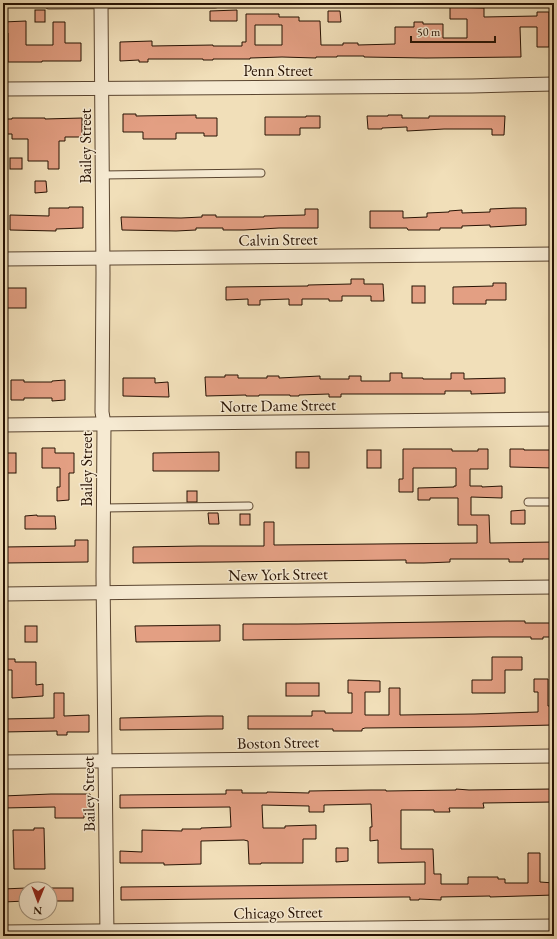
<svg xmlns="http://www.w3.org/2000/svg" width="557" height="939" font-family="'EB Garamond',serif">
<rect width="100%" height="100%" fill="#f1dfb9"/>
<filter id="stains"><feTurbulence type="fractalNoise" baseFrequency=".005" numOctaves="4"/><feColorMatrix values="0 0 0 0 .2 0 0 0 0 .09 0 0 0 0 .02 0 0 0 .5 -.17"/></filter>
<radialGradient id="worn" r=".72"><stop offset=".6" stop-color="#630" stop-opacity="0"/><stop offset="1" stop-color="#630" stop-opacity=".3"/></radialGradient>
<!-- building -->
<g fill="#e39f83" stroke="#271203" fill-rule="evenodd">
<path d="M450 7 484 8V17L537 16V12H549V47H537V27H520L521 57 426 58 364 57V56H337V57H316V58L282 57 250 58V59H213V60H203V59H148V62H139V60L120 61V42L152 41V46L213 45V46H242V42H246V14H279V17H299V21H320L321 45H343V43H358V45L395 44V27H414V22H423V24H443V38H467V19H450ZM255 25H282V45H255Z"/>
<rect x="35" y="10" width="10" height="12"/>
<polygon points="237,10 237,21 210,21 210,11"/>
<polygon points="328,11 340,11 341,22 328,22"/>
<polygon points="26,21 26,45 53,45 53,22 65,22 65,43 81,43 81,61 42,61 42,62 8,62 8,33 3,33 3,22"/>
<polygon points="123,114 136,114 136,116 196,115 196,118 217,118 217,136 204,136 204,133 176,133 176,139 143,139 143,132 123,132"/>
<polygon points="388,115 402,115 402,118 429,118 429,116 505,116 504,135 492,135 492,129 444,129 407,131 407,127 382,128 382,129 368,129 367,116 388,116"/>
<polygon points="306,116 320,116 320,128 300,128 300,135 265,135 265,117 306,117"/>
<polygon points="12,118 45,118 45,119 82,118 82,137 65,137 65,141 59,141 59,169 48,169 48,161 28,161 28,139 12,139 12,134 3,134 3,119 12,119"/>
<rect x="10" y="158" width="12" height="11"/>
<polygon points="35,181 46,181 47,192 35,193"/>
<polygon points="69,207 83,207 83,228 56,229 56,231 10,230 10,215 49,216 49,208 69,208"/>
<polygon points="513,208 526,208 526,225 490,227 490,225 462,226 462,228 440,228 440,230 408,230 407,228 370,228 370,211 403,211 403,218 427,217 427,213 449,212 449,211 462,210 462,213 490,212 490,209"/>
<polygon points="305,209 318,209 318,228 279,228 244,230 223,230 223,228 196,228 196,230 176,231 122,230 121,217 181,218 202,217 202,215 216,215 216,217 264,217 264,216 305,215"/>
<polygon points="351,279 364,279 364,284 383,284 384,301 371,301 371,296 342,296 342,301 329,301 329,299 302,299 302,305 289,305 289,299 260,300 260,305 248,305 248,299 226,300 226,287 308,286 308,285 351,284"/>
<polygon points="493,283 506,283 506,300 486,300 486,304 453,304 453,287 493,286"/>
<rect x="412" y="286" width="13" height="17"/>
<rect x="3" y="288" width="23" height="20"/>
<polygon points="390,373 402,373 402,378 423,378 423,379 451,379 451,373 464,373 464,379 505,378 505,393 471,394 471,391 445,391 445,394 341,394 341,397 329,397 329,394 299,395 299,396 290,396 290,395 259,395 259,396 246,396 246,395 206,396 205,377 225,377 225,375 238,375 238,378 267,378 267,376 279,376 279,378 320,376 320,379 349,379 349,376 361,376 361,381 390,381"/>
<polygon points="123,378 155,378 155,383 168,382 169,397 123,396"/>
<polygon points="11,380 24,380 24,382 52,382 52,381 65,380 65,400 52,401 52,398 24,398 24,400 11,400"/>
<polygon points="42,448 55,448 55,453 74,453 74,473 69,473 69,500 57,501 57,487 60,487 60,468 42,468"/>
<polygon points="403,449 452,449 452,451 478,451 478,449 488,449 488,469 470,469 470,486 482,486 482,487 502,486 502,498 471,497 471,515 489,515 490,543 554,542 554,559 523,559 523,562 509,562 509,559 450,559 450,562 424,563 406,563 406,560 402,560 133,563 133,547 199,546 264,546 264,522 274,522 274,545 477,543 477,525 458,525 458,498 430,498 430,500 418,500 418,488 454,487 454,486 456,486 456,468 413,468 413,492 399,492 399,479 403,479"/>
<polygon points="510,449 524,449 524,450 554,450 554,468 510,467"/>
<rect x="367" y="450" width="14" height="18"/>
<polygon points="219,452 219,471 153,471 153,453"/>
<rect x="296" y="452" width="13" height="16"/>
<rect x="3" y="453" width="13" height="20"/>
<rect x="187" y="491" width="10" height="11"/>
<polygon points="525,510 525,524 511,524 511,511"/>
<polygon points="208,513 218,513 219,524 209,524"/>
<rect x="240" y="514" width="10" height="11"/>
<polygon points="37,515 37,516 55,516 56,529 25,529 25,516"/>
<polygon points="75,540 88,540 88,562 5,563 4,547 75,546"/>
<polygon points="507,621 525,621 525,623 554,623 554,637 543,637 543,639 531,639 531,637 489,637 243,640 243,624 298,624"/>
<polygon points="220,625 220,641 136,642 135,626"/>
<rect x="25" y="626" width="12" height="16"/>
<polygon points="492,657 522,657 522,670 505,670 505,693 472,693 472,680 492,680"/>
<polygon points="5,659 15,659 15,662 36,662 36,685 43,684 43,696 12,698 12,670 5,670"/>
<polygon points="534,679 548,679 548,706 553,706 553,725 471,727 365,728 362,729 362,731 333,731 333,729 248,729 248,716 312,716 312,711 325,711 325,713 352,713 352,693 348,693 348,680 380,681 380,692 365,692 365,715 389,715 389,688 400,688 400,715 475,714 538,712 538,692 534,692"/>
<rect x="286" y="683" width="33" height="13"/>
<polygon points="54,693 64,693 64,716 89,715 89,732 67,732 67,735 57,735 57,731 3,732 3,719 54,718"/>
<polygon points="207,716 223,716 223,729 120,730 120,718"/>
<polygon points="456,789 469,790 553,789 553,802 483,803 484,808 449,808 450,812 434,812 434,810 401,810 401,849 433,849 434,874 441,874 441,884 468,884 468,877 498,877 498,879 505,879 505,883 528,883 528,853 540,853 540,882 554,883 554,895 490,897 490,896 441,897 441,900 419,899 419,900 410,900 410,897 403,897 121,900 121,887 425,884 425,862 378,863 378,840 370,841 370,827 372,827 371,804 324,805 324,812 309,812 309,806 262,805 263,828 285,828 285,826 316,825 316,839 303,839 303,863 261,863 261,864 249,864 248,841 244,840 201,841 201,864 164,865 164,863 120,863 120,851 142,852 142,830 182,831 182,829 201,829 201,828 231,827 230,807 120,808 120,795 226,794 226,790 242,790 242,793 267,793 267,792 309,793 309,791 371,790 386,790 386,791 456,790"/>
<polygon points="51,794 90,794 90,810 84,810 84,818 55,818 55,807 3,808 3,796"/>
<polygon points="34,828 44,828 45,869 14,869 13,830 34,830"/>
<polygon points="336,848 348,848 348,861 336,862"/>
<polygon points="26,888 26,901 3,902 3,889"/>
<rect x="50" y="888" width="23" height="13"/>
</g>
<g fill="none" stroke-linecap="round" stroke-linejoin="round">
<defs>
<g id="lane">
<polyline points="49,5 215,4"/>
<polyline points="102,175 261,173"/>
<polyline points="528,502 554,502"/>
<polyline points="103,508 249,506"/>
</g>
<g id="street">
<polyline points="101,3 103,273 102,412 104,424 103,576 107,936"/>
<polyline points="3,89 472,86 554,84"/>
<polyline points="3,259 554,254"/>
<polyline points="3,425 554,419"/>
<polyline points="3,594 554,587"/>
<polyline points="3,762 554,756"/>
<polyline points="3,932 554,926"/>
</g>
</defs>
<!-- lane casing -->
<use href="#lane" stroke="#5a4530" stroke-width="9"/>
<!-- street casing -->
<use href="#street" stroke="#5a4530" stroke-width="15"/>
<!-- lane -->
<use href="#lane" stroke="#f6ead2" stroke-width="7"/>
<!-- street -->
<use href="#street" stroke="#f6ead2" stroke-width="13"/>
</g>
<g text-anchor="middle" stroke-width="3" stroke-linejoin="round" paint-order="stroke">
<!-- street labels -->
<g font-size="16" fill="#271203" stroke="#f6ead2">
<text x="278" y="76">Penn Street</text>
<text transform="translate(85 146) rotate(-90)" y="6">Bailey Street</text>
<text transform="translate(278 239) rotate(-1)" y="6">Calvin Street</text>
<text transform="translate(278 405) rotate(-1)" y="6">Notre Dame Street</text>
<text transform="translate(86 469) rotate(-90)" y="6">Bailey Street</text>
<text transform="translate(278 574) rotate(-1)" y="6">New York Street</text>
<text transform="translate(278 742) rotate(-1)" y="6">Boston Street</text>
<text transform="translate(88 794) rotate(-91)" y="6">Bailey Street</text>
<text transform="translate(278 912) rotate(-1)" y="6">Chicago Street</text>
</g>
</g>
<!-- margin -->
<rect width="557" height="939" fill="none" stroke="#f1dfb9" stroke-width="16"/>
<rect x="4" y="4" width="549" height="931" fill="none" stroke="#271203" stroke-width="2"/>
<rect x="8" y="8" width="541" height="923" fill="none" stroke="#271203"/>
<!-- north arrow -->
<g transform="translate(38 901) rotate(181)"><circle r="19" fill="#f6ead2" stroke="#a3947f"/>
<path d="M0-3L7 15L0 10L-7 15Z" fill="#8f2418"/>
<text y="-6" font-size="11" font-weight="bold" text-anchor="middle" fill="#271203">N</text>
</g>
<!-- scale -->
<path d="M411 36v6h84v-6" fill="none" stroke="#271203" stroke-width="2"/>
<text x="417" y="36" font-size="12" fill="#271203" stroke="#f6ead2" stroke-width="3" paint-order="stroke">50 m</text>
<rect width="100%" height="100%" filter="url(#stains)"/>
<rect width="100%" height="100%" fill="url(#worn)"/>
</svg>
